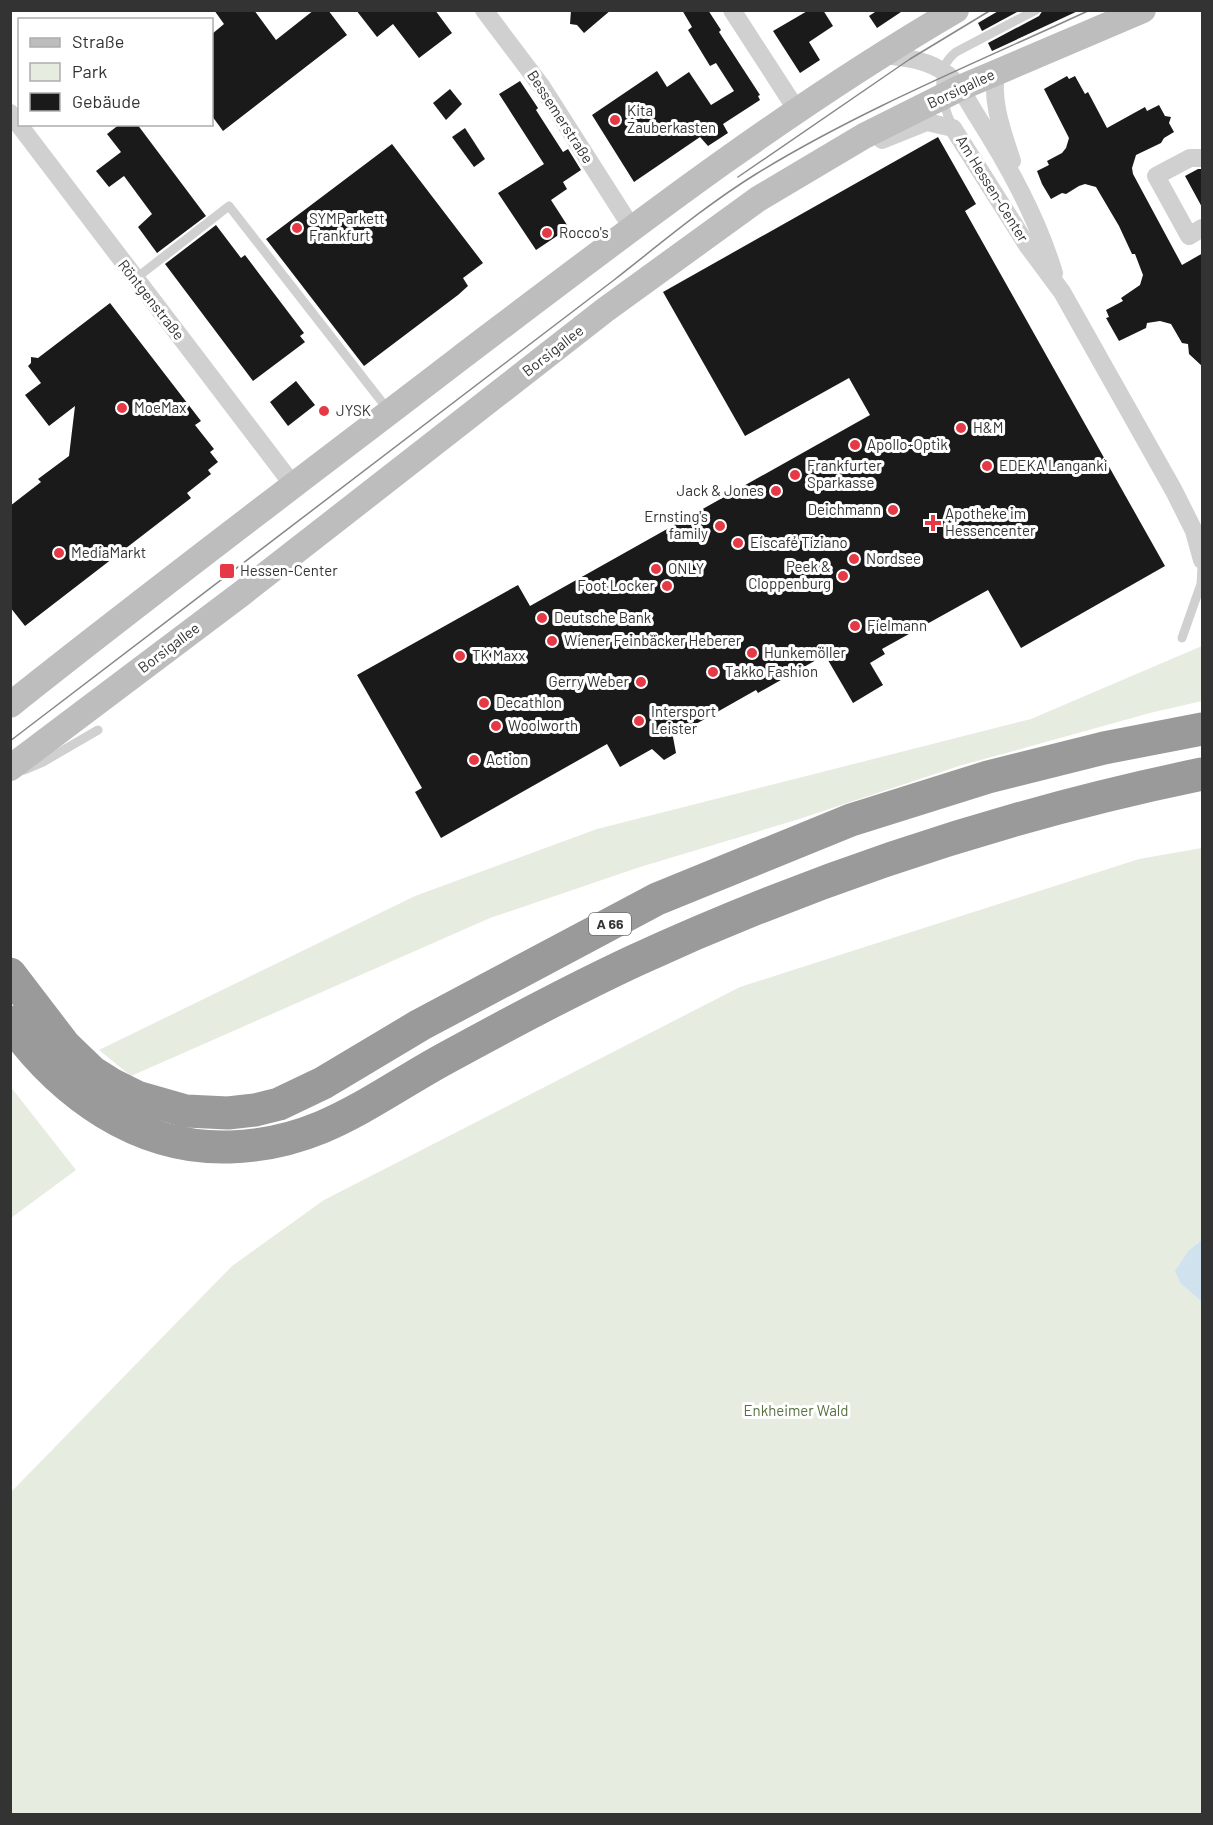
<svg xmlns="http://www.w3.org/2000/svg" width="1213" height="1825" font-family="Barlow,sans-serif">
<rect width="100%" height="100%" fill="#fff"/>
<!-- green -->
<g fill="#e6ecdf">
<polygon points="1202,646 1202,701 1150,713 959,766 796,820 640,867 490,918 131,1076 99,1050 415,896 597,829 1031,719"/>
<polygon points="1202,848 1202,1240 1189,1250 1181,1284 1202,1302 1202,1814 11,1814 11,1492 232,1266 324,1200 740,987 1139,859"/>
<polygon points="10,1086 76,1170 11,1218 10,1218"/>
</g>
<!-- water -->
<polygon fill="#cfe2ee" points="1202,1240 1202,1302 1181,1284 1175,1271 1189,1250"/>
<!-- building -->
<g fill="#1a1a1a">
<polygon points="214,10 254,10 276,40 314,10 328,10 347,35 223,131 212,116 212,34 224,24"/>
<polygon points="356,10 435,10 452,33 419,58 393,24 377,37"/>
<polygon points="571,10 611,10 584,33 577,25 570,24"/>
<polygon points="682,10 708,10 721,30 719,32 760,95 758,96 760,100 723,124 728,133 708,146 700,137 634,182 592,115 657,71 667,87 689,72 711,105 734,91 716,63 710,66 688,30 692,27"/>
<polygon points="809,10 823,10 833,26 809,42 820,60 800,73 773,31"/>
<polygon points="878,10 904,10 877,28 869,16"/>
<polygon points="1000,10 1021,10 982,31 978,23"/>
<polygon points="1043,10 1080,10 992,51 988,43 1039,16"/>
<polygon points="1067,76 1069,79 1075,76 1085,94 1088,92 1107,128 1145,107 1147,111 1159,105 1165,116 1171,117 1169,123 1174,132 1164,138 1161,143 1136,155 1132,168 1133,174 1182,265 1203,253 1203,367 1189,354 1188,344 1182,343 1171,324 1160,321 1147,323 1146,328 1119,341 1106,318 1109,317 1106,310 1123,301 1121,298 1140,285 1143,275 1135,254 1132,254 1119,226 1096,187 1085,184 1079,186 1066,194 1062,193 1051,199 1042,184 1037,171 1049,165 1047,161 1062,153 1066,148 1069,138 1044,89"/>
<polygon points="520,81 538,108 536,110 563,152 568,149 581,170 563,182 567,189 551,200 569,228 536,250 498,193 544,164 499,94"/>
<polygon points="450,89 462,104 446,120 433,103"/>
<polygon points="120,124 137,124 206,216 157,253 138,227 152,214 124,176 109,187 96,171 121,152 107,134"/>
<polygon points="465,128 485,159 474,167 452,137"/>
<polygon points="938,137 976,204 965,211 1165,566 1021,648 988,590 882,649 885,654 870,663 883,685 853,703 825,655 758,693 756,690 673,737 676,753 664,760 652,749 620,767 607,744 441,838 415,792 422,788 357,675 518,585 530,606 870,415 849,378 745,436 663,292"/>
<polygon points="392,144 483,263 463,278 468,286 458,295 364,366 266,239"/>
<polygon points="1198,169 1203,169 1203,209 1185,176"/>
<polygon points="216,225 241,258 245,255 304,333 300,336 305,342 253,381 165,264"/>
<polygon points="110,303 201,421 195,425 214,449 210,452 218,462 208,470 211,474 187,493 191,498 25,626 10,607 10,506 41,482 38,479 69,456 75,406 49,426 25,395 41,383 28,366 31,363 31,357 38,358"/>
<polygon points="296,381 315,405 288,426 270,402"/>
</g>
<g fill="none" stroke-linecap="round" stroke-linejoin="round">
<!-- service -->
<g stroke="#d0d0d0" stroke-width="9">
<path d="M953 128C942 103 931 72 956 52L1036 10"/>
<polyline points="135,279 229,206 389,411"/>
<polyline points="1182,638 1201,584 1202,567"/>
<polyline points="24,770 43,762 98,730"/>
</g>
<!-- minor -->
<g stroke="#d0d0d0" stroke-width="18">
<polyline points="484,10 542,87 632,228"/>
<polyline points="732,10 798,112"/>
<path d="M882 55C904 57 930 60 948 75 961 86 968 102 977 116 1008 165 1037 217 1054 273"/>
<path d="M996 73C991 103 1003 133 1012 161"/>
<polyline points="10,113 293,485"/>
<polyline points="882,140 927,122 953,128 1027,245 1062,292 1174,491 1194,531 1202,560"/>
<polyline points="1202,158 1190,158 1156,176 1189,236 1202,228"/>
</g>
<!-- secondary -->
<g stroke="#bdbdbd" stroke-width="26">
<path d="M10 705C158 587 309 474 459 359 620 237 781 112 956 10"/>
<polyline points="10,768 241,594 605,310 758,199 864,136 960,88 1143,10"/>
</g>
<!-- motorway -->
<g stroke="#9a9a9a" stroke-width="33">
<polyline points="10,974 65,1046 92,1072 111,1084 137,1097 186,1111 228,1113 255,1110 279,1104 323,1083 420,1025 657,899 851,820 988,777 1104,748 1202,729"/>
<path d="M10 1022C62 1094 138 1150 230 1147 321 1144 371 1099 446 1058 508 1024 570 991 634 961 819 876 1003 815 1202 774"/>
</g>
<!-- tram -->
<g stroke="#888" stroke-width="1.5">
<polyline points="738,177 910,59 991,10"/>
<path d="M10 741 614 280C660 244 706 205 756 174 862 109 978 62 1090 10"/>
</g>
</g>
<!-- markers -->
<g fill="#e63946" stroke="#fff" stroke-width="2">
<circle cx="615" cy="120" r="6"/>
<circle cx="297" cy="228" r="6"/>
<circle cx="547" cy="233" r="6"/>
<circle cx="122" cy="408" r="6"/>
<circle cx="324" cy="411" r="6"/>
<circle cx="961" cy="428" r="6"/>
<circle cx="855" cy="445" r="6"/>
<circle cx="987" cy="466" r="6"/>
<circle cx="795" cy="475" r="6"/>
<circle cx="776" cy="491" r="6"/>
<circle cx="893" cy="510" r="6"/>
<path d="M930 514h6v6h6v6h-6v6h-6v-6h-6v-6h6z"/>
<circle cx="720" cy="526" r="6"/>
<circle cx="738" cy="543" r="6"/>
<circle cx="59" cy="553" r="6"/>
<circle cx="854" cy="559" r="6"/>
<circle cx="656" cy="569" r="6"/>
<rect x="219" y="563" width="16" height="16" rx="3"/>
<circle cx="843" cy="576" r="6"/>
<circle cx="667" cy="586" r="6"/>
<circle cx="542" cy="618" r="6"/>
<circle cx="855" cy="626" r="6"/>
<circle cx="552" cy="641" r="6"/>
<circle cx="752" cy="653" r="6"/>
<circle cx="460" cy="656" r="6"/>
<circle cx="713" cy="672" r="6"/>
<circle cx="641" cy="682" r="6"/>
<circle cx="484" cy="703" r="6"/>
<circle cx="639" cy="721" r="6"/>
<circle cx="496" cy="726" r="6"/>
<circle cx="474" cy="760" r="6"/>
</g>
<g text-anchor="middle" stroke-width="6" stroke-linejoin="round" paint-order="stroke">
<!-- shield labels -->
<rect fill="#fff" stroke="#707070" stroke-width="1.5" x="589" y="913" width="42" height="22" rx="4.5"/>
<g font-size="14" font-weight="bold" fill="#333">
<text x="610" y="929">A 66</text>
</g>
<!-- street labels -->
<g font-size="15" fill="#333" stroke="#fff">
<text transform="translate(961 89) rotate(-25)" y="5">Borsigallee</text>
<text transform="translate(560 117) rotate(57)" y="5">Bessemerstraße</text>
<text transform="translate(992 189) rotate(58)" y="5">Am Hessen-Center</text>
<text transform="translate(151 300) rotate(52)" y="5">Röntgenstraße</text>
<text transform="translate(553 351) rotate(-38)" y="5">Borsigallee</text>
<text transform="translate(169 648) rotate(-37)" y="5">Borsigallee</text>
</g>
<!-- poi labels -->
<g font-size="15" fill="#333" stroke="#fff" text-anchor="start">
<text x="627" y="116">Kita<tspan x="627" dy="17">Zauberkasten</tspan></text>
<text x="309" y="224">SYMParkett<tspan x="309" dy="17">Frankfurt</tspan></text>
<text x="559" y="238">Rocco's</text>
<text x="134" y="413">MoeMax</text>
<text x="336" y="416">JYSK</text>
<text x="973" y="433">H&amp;M</text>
<text x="867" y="450">Apollo-Optik</text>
<text x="807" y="471">Frankfurter<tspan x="807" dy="17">Sparkasse</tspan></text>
<text x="999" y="471">EDEKA Langanki</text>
<text x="764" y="496" text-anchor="end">Jack &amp; Jones</text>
<text x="881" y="515" text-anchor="end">Deichmann</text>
<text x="945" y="519">Apotheke im<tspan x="945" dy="17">Hessencenter</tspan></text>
<text x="708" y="522" text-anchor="end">Ernsting's<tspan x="708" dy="17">family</tspan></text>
<text x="750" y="548">Eiscafé Tiziano</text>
<text x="71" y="558">MediaMarkt</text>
<text x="866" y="564">Nordsee</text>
<text x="831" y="572" text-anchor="end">Peek &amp;<tspan x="831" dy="17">Cloppenburg</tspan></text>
<text x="668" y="574">ONLY</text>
<text x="240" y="576">Hessen-Center</text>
<text x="655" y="591" text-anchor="end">Foot Locker</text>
<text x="554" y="623">Deutsche Bank</text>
<text x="867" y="631">Fielmann</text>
<text x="564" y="646">Wiener Feinbäcker Heberer</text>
<text x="764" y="658">Hunkemöller</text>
<text x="472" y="661">TK Maxx</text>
<text x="725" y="677">Takko Fashion</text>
<text x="629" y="687" text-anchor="end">Gerry Weber</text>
<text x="496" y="708">Decathlon</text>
<text x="651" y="717">Intersport<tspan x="651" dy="17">Leister</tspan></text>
<text x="508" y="731">Woolworth</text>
<text x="486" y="765">Action</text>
</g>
<!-- park labels -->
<g font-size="15" fill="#56703f" stroke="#fff">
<text x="796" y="1416">Enkheimer Wald</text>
</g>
</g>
<!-- border -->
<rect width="1213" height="1825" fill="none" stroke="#333333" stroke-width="24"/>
<!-- legend -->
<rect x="18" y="18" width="195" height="108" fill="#ffffff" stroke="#adadad" stroke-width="1.5"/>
<rect x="30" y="38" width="30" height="9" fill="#bdbdbd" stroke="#adadad" stroke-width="1.5"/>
<text x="72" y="48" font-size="18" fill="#333333">Straße</text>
<rect x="30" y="63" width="30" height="18" fill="#e6ecdf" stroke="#adadad" stroke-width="1.5"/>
<text x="72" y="78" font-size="18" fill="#333333">Park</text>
<rect x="30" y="93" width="30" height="18" fill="#1a1a1a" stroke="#adadad" stroke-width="1.5"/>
<text x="72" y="108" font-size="18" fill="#333333">Gebäude</text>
</svg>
